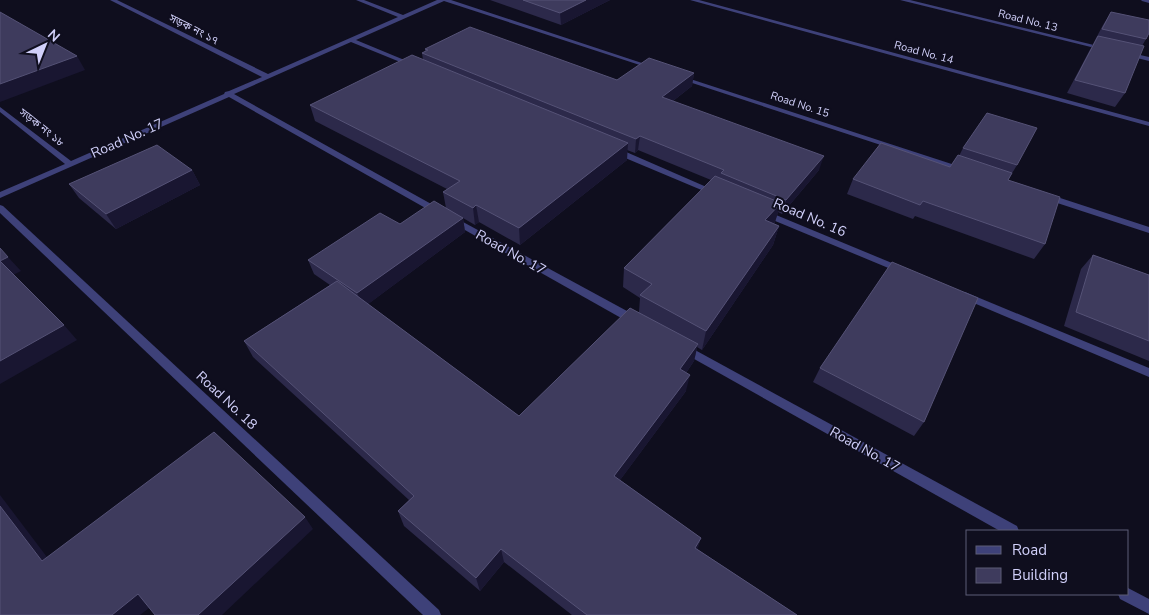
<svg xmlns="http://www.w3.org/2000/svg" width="1149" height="615" font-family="'Nunito Sans','Noto Sans Bengali',sans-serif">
<rect width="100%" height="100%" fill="#0f0e1e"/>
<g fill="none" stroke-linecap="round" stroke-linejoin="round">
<!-- minor -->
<g fill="#3e4179" fill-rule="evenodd">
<polygon points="110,0 117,0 268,74 398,17 356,0 364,0 403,15 437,0 451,0 657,68 652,69 444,1 356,40 414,64 414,66 410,66 351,42 234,94 442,210 443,212 442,214 436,214 229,97 0,198 0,192 65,164 0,112 0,107 71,161 224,94 225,92 229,91 262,77"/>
<polygon points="690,0 699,0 1149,122 1149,126"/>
<polygon points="900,0 910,0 1106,48 1103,50"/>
<polygon points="1141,0 1149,0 1149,3 1142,1"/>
<polygon points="1127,52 1149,57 1149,61 1125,55 1125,53"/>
<polygon points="677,76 681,76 967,169 966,171 960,171 677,78"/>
<polygon points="611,148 617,148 718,192 714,195 711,194 611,152"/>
<polygon points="1048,194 1149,227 1149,233 1045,199 1045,195"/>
<polygon points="0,205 3,206 439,610 441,615 423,615 0,213"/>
<polygon points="764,210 904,268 906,270 901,273 898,272 761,215 760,213"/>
<polygon points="452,216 638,317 639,320 638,323 630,323 449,221 448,219 449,217"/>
<polygon points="965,292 1149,368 1149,377 962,298 960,296 962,294"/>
<polygon points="684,344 1017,526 1019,531 1000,531 680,351 679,348 680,345"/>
<polygon points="1128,588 1149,599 1149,614 1120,599 1118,594 1128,594"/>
</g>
</g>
<!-- wall -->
<g fill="#2c294a" fill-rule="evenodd">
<polygon points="490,0 610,0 561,25"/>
<polygon points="1111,12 1146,39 1142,46 1125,93 1115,107 1067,93 1103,25"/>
<path d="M425 49 617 80 694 73 692 86 673 101 819 170 782 214 778 212 775 222 774 224 779 226 773 245 702 350 697 347 694 361 686 373V391L620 480 701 538 697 549 797 615H572L504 562 480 591 404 526 398 511 409 500 253 357 244 341 330 285 314 274 308 260 400 224 446 208 443 192 447 189 315 121 310 105 423 60 422 53 425 51ZM627 150 635 153 638 150 711 180 624 268 623 287 640 298 639 312 519 416 368 304 465 232 463 218 475 225 479 222 520 245 627 160Z"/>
<polygon points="963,148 1017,165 1008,180 1045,244 1034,259 915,216 913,219 847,194 853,179 950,167 959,156"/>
<polygon points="192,170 200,185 116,229 79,198 69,184"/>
<polygon points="1093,255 1149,275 1149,361 1064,326 1081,269"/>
<polygon points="820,368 924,422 914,436 813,382"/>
</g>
<!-- shaded-wall -->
<g fill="#191631">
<polygon points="586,0 610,0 561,25 560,13"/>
<polygon points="77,56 85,70 0,102 0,84"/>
<polygon points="694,73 692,86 660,111 662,97"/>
<polygon points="640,136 638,150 635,153 636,139"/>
<polygon points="628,143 627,160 520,245 519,228"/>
<polygon points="824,156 819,170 782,214 786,200"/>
<polygon points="192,170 200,185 116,229 106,214"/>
<polygon points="781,203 775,222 760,240 765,220"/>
<polygon points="476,205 479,222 475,225 473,208"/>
<polygon points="463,218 465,232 363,308 357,293"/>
<polygon points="779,226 773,245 702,350 706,331"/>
<polygon points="8,257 21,271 13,275 0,261"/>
<polygon points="64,325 77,340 0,384 0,361"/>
<polygon points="698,344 694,361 677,386 680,369"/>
<polygon points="690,375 686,391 612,491 614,476"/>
<polygon points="0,495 59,573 42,561 0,506"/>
<polygon points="305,517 313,529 222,615 198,615"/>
<polygon points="701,538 697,551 695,548"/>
<polygon points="501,549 504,562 480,591 476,578"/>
<polygon points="138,594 153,605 140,615 112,615"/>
</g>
<!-- building -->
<g fill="#3e3b5d" stroke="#555276">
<polygon points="523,0 586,0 560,13"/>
<polygon points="0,12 77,56 0,84"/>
<polygon points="1111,12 1149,20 1149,33 1146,39 1102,29"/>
<polygon points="470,27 617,80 649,58 694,73 662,97 824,156 786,200 721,173 724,170 640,136 636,139 422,53 428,50 425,49"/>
<polygon points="1098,36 1144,46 1125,93 1075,80"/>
<polygon points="412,55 628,143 519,228 476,205 473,208 443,192 460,181 310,105"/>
<polygon points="987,113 1037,128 1017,165 963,148"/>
<polygon points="881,143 950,167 958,155 1012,173 1008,180 1060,197 1045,244 923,201 920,205 853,179"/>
<polygon points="157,145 192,170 106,214 69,184"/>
<polygon points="715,176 781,203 765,220 779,226 706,331 640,295 652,284 624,268"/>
<polygon points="434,201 463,218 357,293 308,260 380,213 400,224"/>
<polygon points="0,248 8,257 0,261"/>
<polygon points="1093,255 1149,275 1149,341 1076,312"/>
<polygon points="0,261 64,325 0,361"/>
<polygon points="892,262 978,298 924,422 820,368"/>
<polygon points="337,281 519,416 630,308 698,344 680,369 690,375 614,476 701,538 695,548 797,615 587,615 501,549 476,578 398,511 414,496 244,341"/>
<polygon points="214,432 305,517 198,615 155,615 138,594 112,615 0,615 0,506 42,561"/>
</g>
<g text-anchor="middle" stroke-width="4" stroke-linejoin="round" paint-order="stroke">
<!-- far-street labels -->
<g font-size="11" fill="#d1d0fa" stroke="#0f0e1e">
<text transform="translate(1028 20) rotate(14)" y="4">Road No. 13</text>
<text transform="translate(194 29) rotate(27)" y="4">সড়ক নং ১৭</text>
<text transform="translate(924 52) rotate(15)" y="4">Road No. 14</text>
<text transform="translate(800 104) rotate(18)" y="4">Road No. 15</text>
<text transform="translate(42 127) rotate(38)" y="4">সড়ক নং ১৮</text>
</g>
<!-- street labels -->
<g font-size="14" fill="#d1d0fa" stroke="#0f0e1e">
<text transform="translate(127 138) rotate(-24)" y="5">Road No. 17</text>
<text transform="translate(810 217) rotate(23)" y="5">Road No. 16</text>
<text transform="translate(511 252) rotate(29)" y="5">Road No. 17</text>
<text transform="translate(227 400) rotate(43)" y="5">Road No. 18</text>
<text transform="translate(865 449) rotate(29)" y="5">Road No. 17</text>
</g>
</g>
<!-- legend -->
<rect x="966" y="530" width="162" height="65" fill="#0f0e1e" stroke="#5d5c76"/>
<rect x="976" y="546" width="25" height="8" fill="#3e4179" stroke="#5d5c76"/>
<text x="1012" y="555" font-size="15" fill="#d1d0fa">Road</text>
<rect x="976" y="568" width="25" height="15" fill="#3e3b5d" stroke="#5d5c76"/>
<text x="1012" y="580" font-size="15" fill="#d1d0fa">Building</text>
<!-- north arrow -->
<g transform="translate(45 45) rotate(43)" stroke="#0f0e1e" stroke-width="4" paint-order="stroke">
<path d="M0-4L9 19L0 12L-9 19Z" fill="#d1d0fa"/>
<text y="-8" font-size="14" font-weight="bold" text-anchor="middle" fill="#d1d0fa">N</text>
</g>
</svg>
